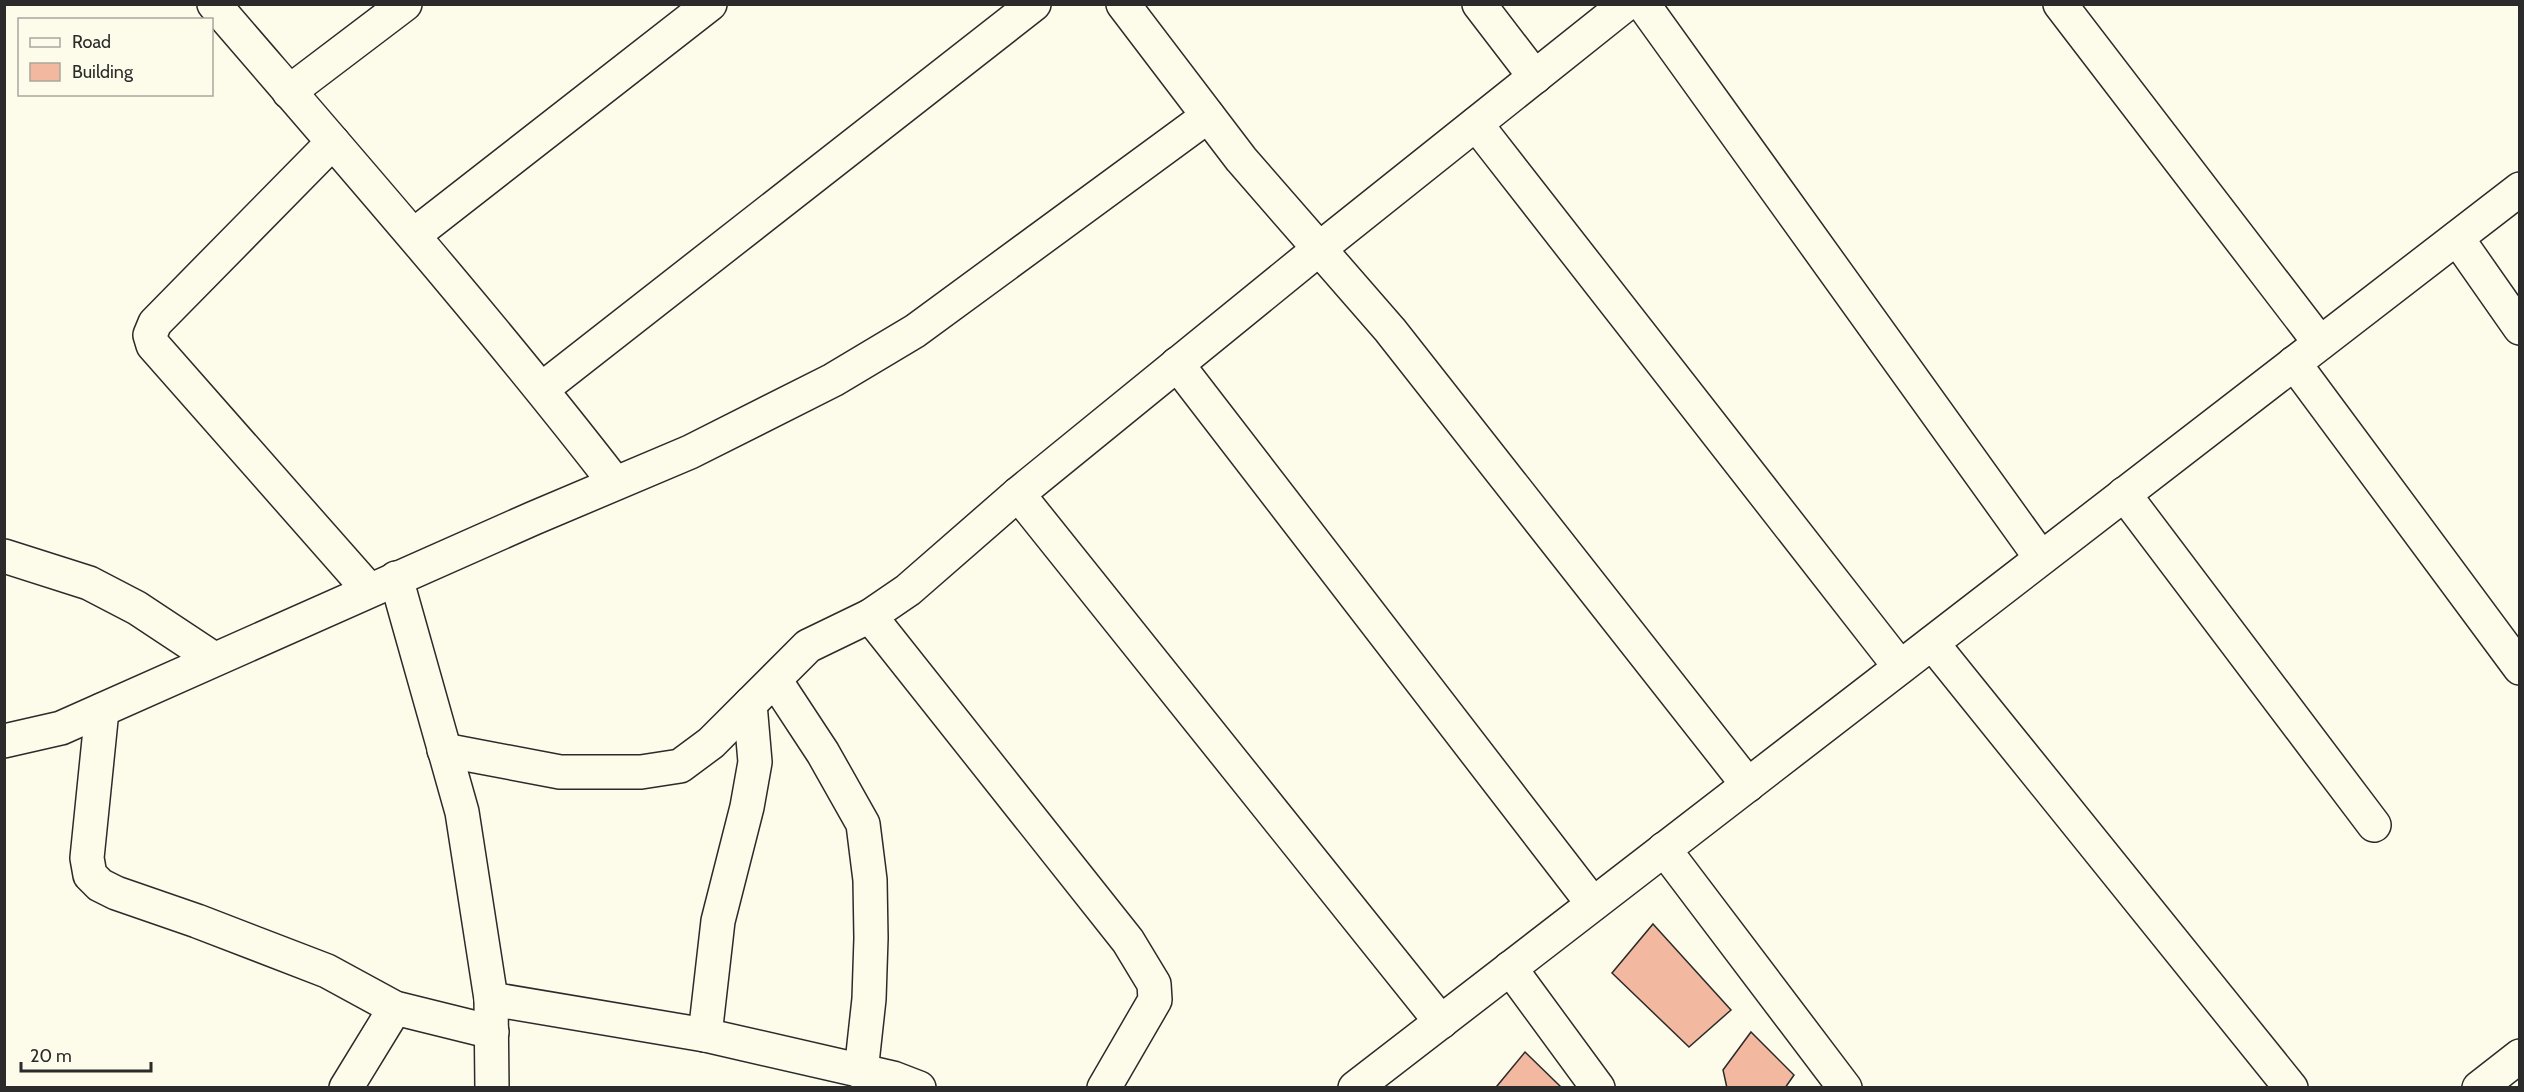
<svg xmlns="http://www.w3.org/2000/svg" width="2524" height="1092" font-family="Cabin,sans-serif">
<rect width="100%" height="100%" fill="#fdfbea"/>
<!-- building -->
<g fill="#f2b8a0" stroke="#2b2b2b" stroke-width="1.5">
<polygon points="1653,924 1731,1010 1689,1047 1612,973"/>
<polygon points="1751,1032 1794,1075 1785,1088 1727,1088 1723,1070"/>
<polygon points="1525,1052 1562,1088 1499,1088 1497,1086"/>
</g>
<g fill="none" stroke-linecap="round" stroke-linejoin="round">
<defs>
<g id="minor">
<path d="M214 4C350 162 488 319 615 483"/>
<polyline points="1123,4 1241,159 1390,330 1748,785"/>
<polyline points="1479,4 1535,77"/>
<polyline points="1643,4 2041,558"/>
<polyline points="2060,4 2320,343"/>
<polyline points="289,92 405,4"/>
<polyline points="1476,124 1900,667"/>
<polyline points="333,142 155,323 150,335 153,345 369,590"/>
<polyline points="414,235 710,4"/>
<polyline points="2457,238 2520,328"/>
<polyline points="2294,363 2520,668"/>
<polyline points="1177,364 1593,904"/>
<polyline points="542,389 1034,4"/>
<polyline points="1018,494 1441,1022"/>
<polyline points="2124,494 2374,825"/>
<polyline points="4,556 89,583 137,608 214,659"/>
<polyline points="396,578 462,812 491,999 492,1088"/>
<polyline points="870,616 1128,941 1154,984 1155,1000 1104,1088"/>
<polyline points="1932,643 2291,1088"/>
<polyline points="775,680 823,753 863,824 870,880 871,938 869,999 861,1072"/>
<polyline points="102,710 87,858 90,875 100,885 116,893 197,921 327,971 395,1008 492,1032"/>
<polyline points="4,741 61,728 534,518 690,452 833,380 915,331 1208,116"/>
<polyline points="444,750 560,772 641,772 680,766 711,743 808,646 870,616 908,590 1018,494 1319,249 1626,4"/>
<polyline points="1664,849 1845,1088"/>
<polyline points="1510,968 1598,1088"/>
<polyline points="491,999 705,1035 893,1078 919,1088"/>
<polyline points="705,1035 718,921 747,807 755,762 750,704"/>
<polyline points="346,1088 395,1008"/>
<polyline points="1355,1088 2520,189"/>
<polyline points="2479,1088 2520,1056"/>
</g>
</defs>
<!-- minor casing -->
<use href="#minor" stroke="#2b2b2b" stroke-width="36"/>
<!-- minor -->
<use href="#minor" stroke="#fdfbea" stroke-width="33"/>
</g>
<!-- border -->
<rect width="2524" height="1092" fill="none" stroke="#2b2b2b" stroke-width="12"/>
<!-- legend -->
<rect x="18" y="18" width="195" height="78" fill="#fdfbea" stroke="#a9a89e" stroke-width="1.5"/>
<rect x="30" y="38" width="30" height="9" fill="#fdfbea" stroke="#a9a89e" stroke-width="1.5"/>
<text x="72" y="48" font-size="18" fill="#2b2b2b">Road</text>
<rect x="30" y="63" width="30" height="18" fill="#f2b8a0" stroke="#a9a89e" stroke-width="1.5"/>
<text x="72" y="78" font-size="18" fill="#2b2b2b">Building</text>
<!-- scale -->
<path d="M21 1062v9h130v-9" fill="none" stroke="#2b2b2b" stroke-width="3"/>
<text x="30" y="1062" font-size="18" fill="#2b2b2b" stroke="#fdfbea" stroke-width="4.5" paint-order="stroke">20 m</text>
</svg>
